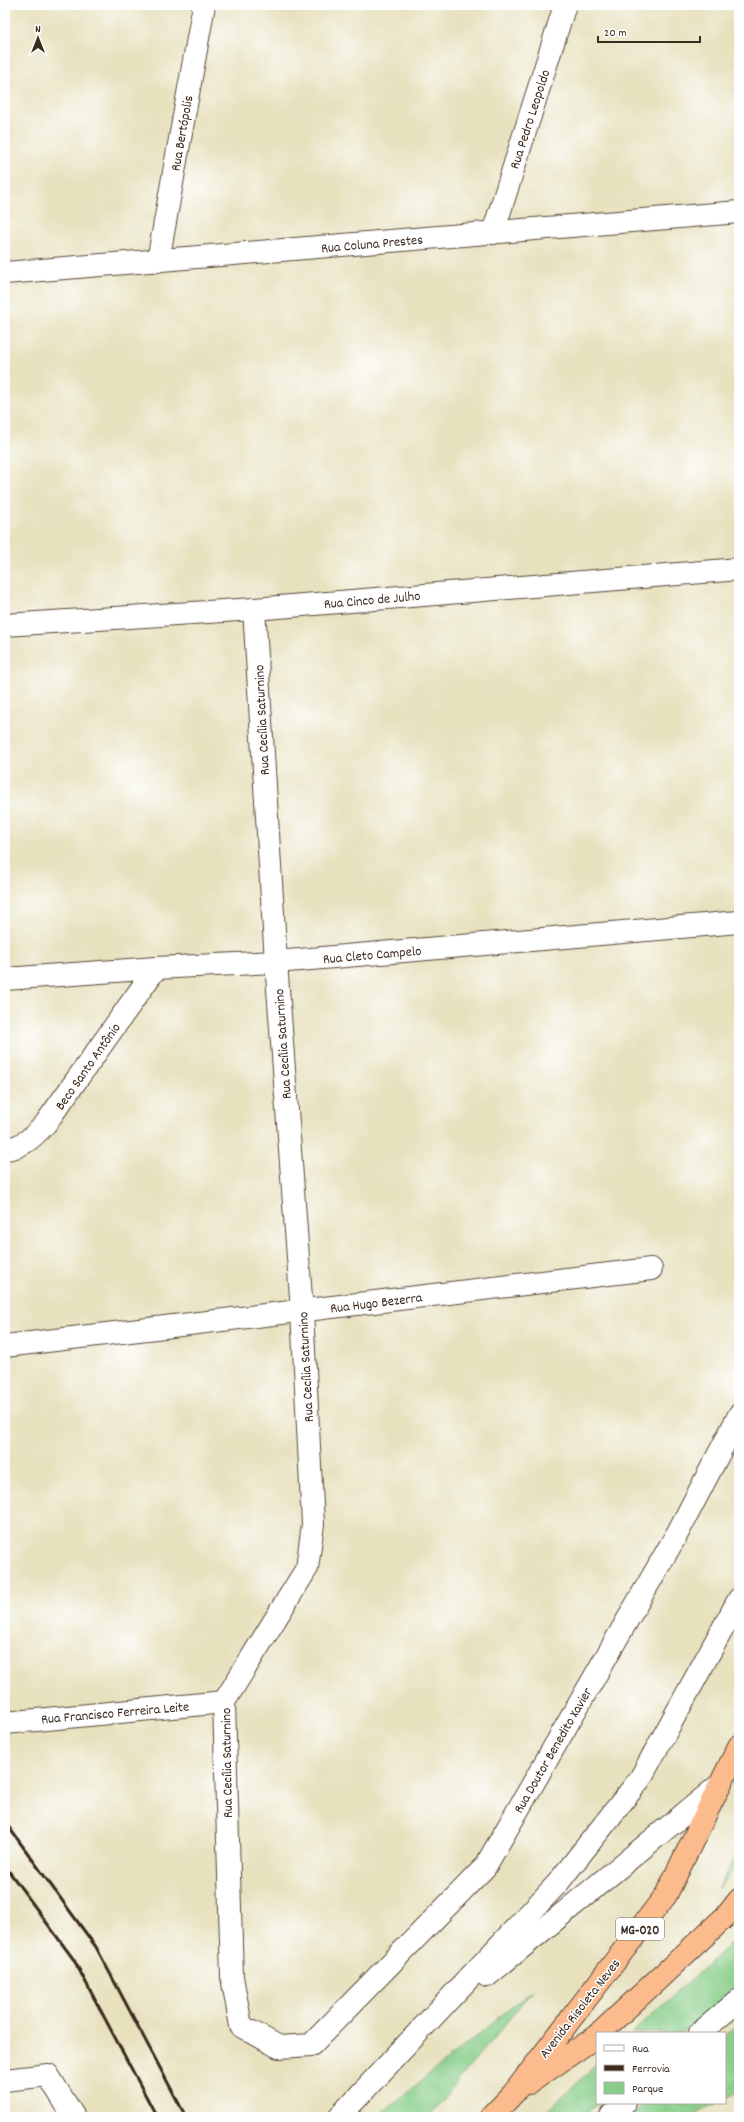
<svg xmlns="http://www.w3.org/2000/svg" width="744" height="2122" font-family="Dekko,sans-serif">
<rect width="100%" height="100%" fill="#fff"/>
<filter id="ink" filterUnits="userSpaceOnUse"><feTurbulence type="fractalNoise" baseFrequency=".025" numOctaves="2"/><feDisplacementMap in="SourceGraphic" scale="8" xChannelSelector="R" yChannelSelector="G"/><feConvolveMatrix kernelMatrix="1 2 1 2 8 2 1 2 1" color-interpolation-filters="sRGB"/></filter>
<filter id="wash" filterUnits="userSpaceOnUse"><feTurbulence type="fractalNoise" baseFrequency=".012" numOctaves="4" result="noise"/><feDisplacementMap in="SourceGraphic" scale="16" xChannelSelector="R" yChannelSelector="G"/><feGaussianBlur stdDeviation="0.9" result="paint"/><feColorMatrix in="noise" values="0 0 0 0 0 0 0 0 0 0 0 0 0 0 0 0 0 1.4 0 .05"/><feComposite in="paint" operator="in"/></filter>
<g filter="url(#wash)">
<rect width="100%" height="100%" fill="#e7e1be"/>
<!-- green -->
<g fill="#88ce89" stroke="#627c54">
<polygon points="739,1850 739,1864 717,1889"/>
<polygon points="739,1933 739,1985 682,2033 632,2033 730,1944"/>
<polygon points="534,1989 428,2117 377,2117"/>
<polygon points="739,2025 739,2092 725,2099 725,2036"/>
<polygon points="597,2065 598,2103 581,2117 541,2117"/>
<polygon points="646,2103 717,2103 690,2117 629,2117"/>
</g>
</g>
<g filter="url(#ink)">
<g fill="none" stroke-linecap="round" stroke-linejoin="round">
<defs>
<g id="minor">
<polyline points="493,233 565,5"/>
<polyline points="158,261 204,5"/>
<polyline points="5,273 739,212"/>
<polyline points="254,609 276,962 302,1311 313,1524 307,1568 224,1702 232,1977 241,2026 279,2047 311,2045 485,1867 677,1534 739,1415"/>
<polyline points="5,625 254,609 739,569"/>
<polyline points="5,979 156,968 276,962 739,922"/>
<path d="M5 1149C23 1148 35 1135 46 1123L156 968"/>
<polyline points="5,1346 651,1269"/>
<polyline points="5,1723 224,1702"/>
<polyline points="487,1976 718,1786"/>
<polyline points="700,2033 739,2000"/>
<polyline points="5,2080 48,2075 74,2117"/>
<polyline points="339,2117 557,1884 640,1779 739,1599"/>
<polyline points="611,2117 624,2103"/>
</g>
<g id="highway">
<polyline points="600,2033 728,1914 739,1900"/>
<polyline points="529,2083 597,2036"/>
<polyline points="491,2117 513,2094 666,1895 739,1746"/>
</g>
</defs>
<!-- minor casing -->
<use href="#minor" stroke="#554536" stroke-width="24"/>
<!-- highway casing -->
<use href="#highway" stroke="#554536" stroke-width="24"/>
<!-- minor -->
<use href="#minor" stroke="#fff" stroke-width="22"/>
<!-- highway -->
<use href="#highway" stroke="#fbbb8d" stroke-width="22"/>
<!-- rail -->
<g stroke="#3b2a1e" stroke-width="3">
<polyline points="5,1822 96,1947 186,2117"/>
<polyline points="5,1866 74,1960 157,2117"/>
</g>
</g>
</g>
<g text-anchor="middle" stroke-width="3" stroke-linejoin="round" paint-order="stroke">
<!-- shield labels -->
<rect fill="#fff" stroke="#766a62" stroke-width="1" x="616" y="1918" width="48" height="22" rx="3"/>
<g font-size="13" font-weight="bold" fill="#3b2a1e">
<text x="640" y="1934">MG-020</text>
</g>
<!-- street labels -->
<g font-size="14" fill="#3b2a1e" stroke="#fff">
<text transform="translate(529 119) rotate(-72)" y="5">Rua Pedro Leopoldo</text>
<text transform="translate(181 133) rotate(-80)" y="5">Rua Bertópolis</text>
<text transform="translate(372 243) rotate(-5)" y="5">Rua Coluna Prestes</text>
<text transform="translate(372 599) rotate(-5)" y="5">Rua Cinco de Julho</text>
<text transform="translate(261 720) rotate(-93)" y="5">Rua Cecília Saturnino</text>
<text transform="translate(372 954) rotate(-5)" y="5">Rua Cleto Campelo</text>
<text transform="translate(282 1044) rotate(-94)" y="5">Rua Cecília Saturnino</text>
<text transform="translate(87 1066) rotate(-55)" y="5">Beco Santo Antônio</text>
<text transform="translate(376 1302) rotate(-7)" y="5">Rua Hugo Bezerra</text>
<text transform="translate(305 1367) rotate(-93)" y="5">Rua Cecília Saturnino</text>
<text transform="translate(115 1712) rotate(-5)" y="5">Rua Francisco Ferreira Leite</text>
<text transform="translate(552 1750) rotate(-60)" y="5">Rua Doutor Benedito Xavier</text>
<text transform="translate(226 1763) rotate(-91)" y="5">Rua Cecília Saturnino</text>
<text transform="translate(579 2008) rotate(-52)" y="5">Avenida Risoleta Neves</text>
</g>
</g>
<!-- margin -->
<rect width="744" height="2122" fill="none" stroke="#fff" stroke-width="20"/>
<!-- legend -->
<rect x="596" y="2032" width="130" height="72" fill="#ffffff" stroke="#b1aaa5"/>
<rect x="604" y="2045" width="20" height="6" fill="#ffffff" stroke="#b1aaa5"/>
<text x="632" y="2052" font-size="12" fill="#3b2a1e">Rua</text>
<rect x="604" y="2065" width="20" height="6" fill="#3b2a1e" stroke="#b1aaa5"/>
<text x="632" y="2072" font-size="12" fill="#3b2a1e">Ferrovia</text>
<rect x="604" y="2082" width="20" height="12" fill="#88ce89" stroke="#b1aaa5"/>
<text x="632" y="2092" font-size="12" fill="#3b2a1e">Parque</text>
<!-- north arrow -->
<g transform="translate(38 38)" stroke="#ffffff" stroke-width="3" paint-order="stroke">
<path d="M0-3L7 15L0 10L-7 15Z" fill="#3b2a1e"/>
<text y="-6" font-size="11" font-weight="bold" text-anchor="middle" fill="#3b2a1e">N</text>
</g>
<!-- scale -->
<path d="M598 36v6h102v-6" fill="none" stroke="#3b2a1e" stroke-width="2"/>
<text x="604" y="36" font-size="12" fill="#3b2a1e" stroke="#ffffff" stroke-width="3" paint-order="stroke">20 m</text>
</svg>
